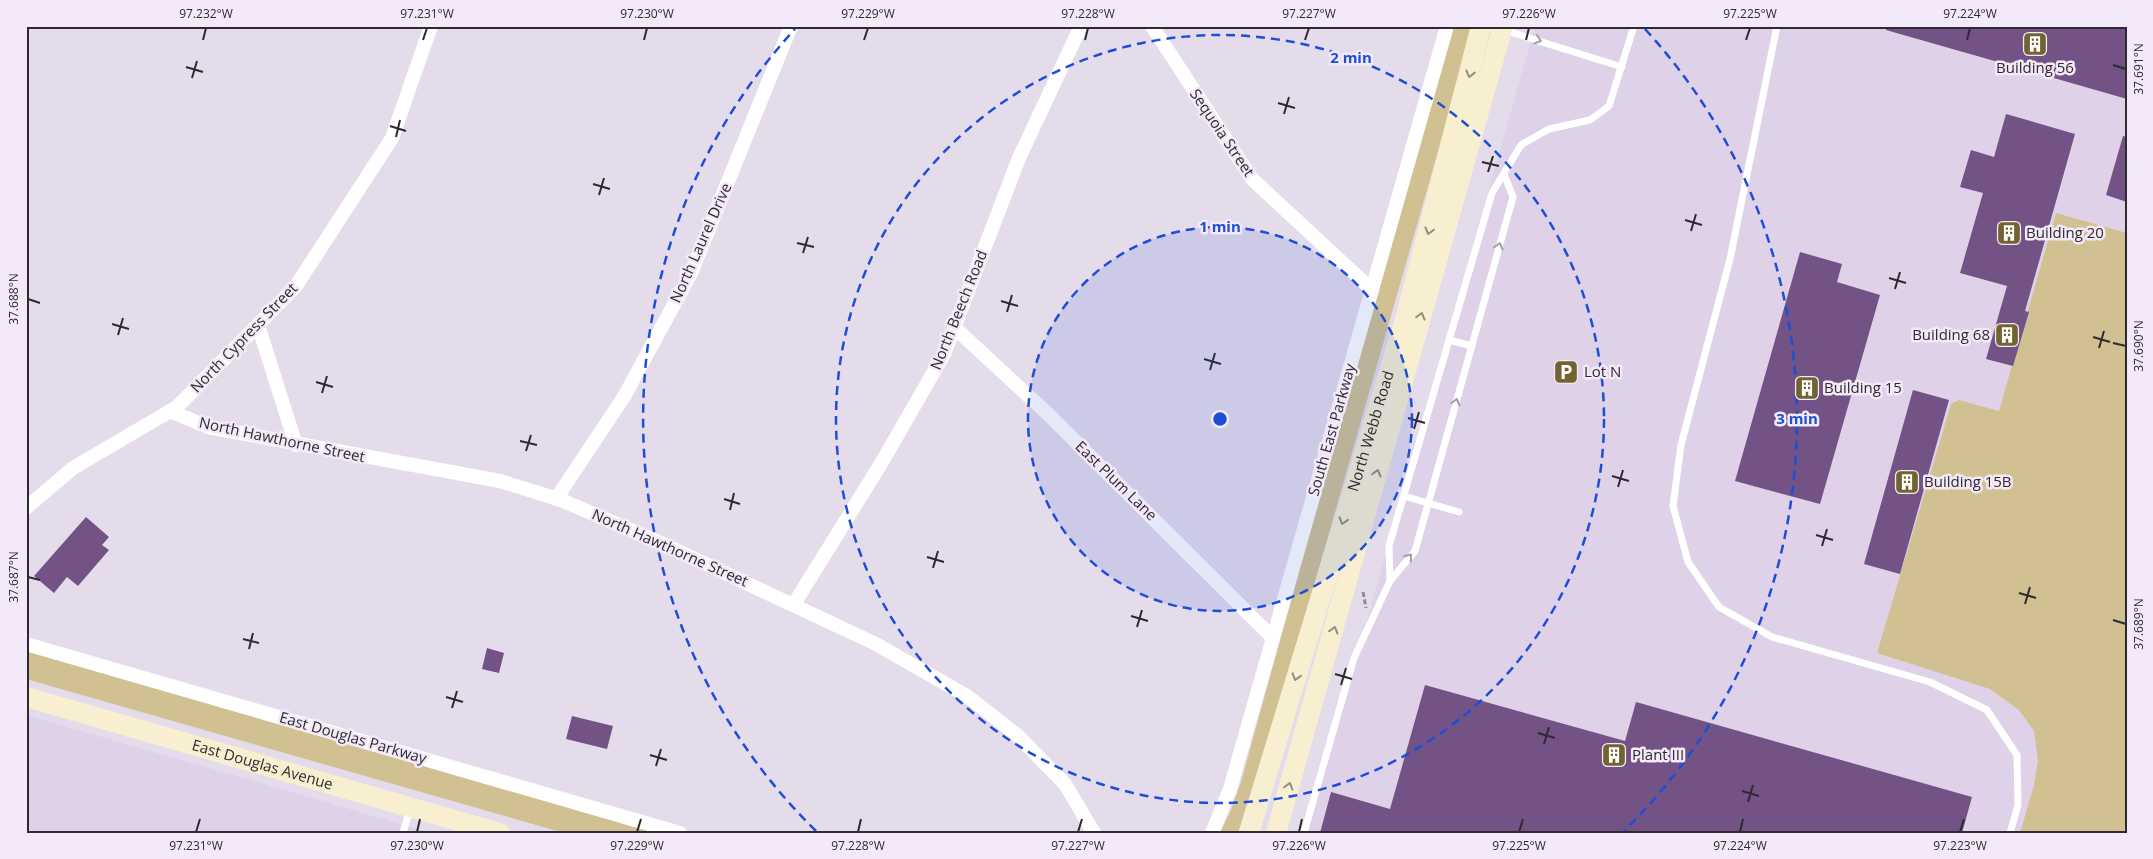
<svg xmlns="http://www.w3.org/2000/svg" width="2153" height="859" font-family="'Open Sans',sans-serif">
<rect width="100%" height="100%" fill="#e5dceb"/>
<!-- built -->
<g fill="#dfd1e7">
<polygon points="1535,26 2127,26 2127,833 1307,833"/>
<polygon points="26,715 432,833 26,833"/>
</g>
<!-- green -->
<g fill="#d1c192">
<polygon points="1450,26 1471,26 1451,106 1291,666 1238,833 1220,833 1231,810 1241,782"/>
<polygon points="2056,213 2127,233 2127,833 2020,833 2034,785 2038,761 2034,731 2019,710 1990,689 1877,653 1951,404 1959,400 1999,411"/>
<polygon points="26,650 659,833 564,833 26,679"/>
</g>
<!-- building -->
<g fill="#735286">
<polygon points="1887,26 2127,26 2127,99 1886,30"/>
<polygon points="2006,114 2075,134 2025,311 2029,312 2013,366 1986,359 2007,286 1960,273 1983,193 1960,187 1971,150 1994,157"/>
<polygon points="2123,136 2127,137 2127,202 2106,195"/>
<polygon points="1800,252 1842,264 1837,282 1880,295 1820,504 1735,481"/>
<polygon points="1913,390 1949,400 1900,574 1864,564"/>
<polygon points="86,517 109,537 102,545 109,550 78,586 67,577 54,593 34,576"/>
<polygon points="487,648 504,653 499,673 482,669"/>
<polygon points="1425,685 1625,741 1636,702 1972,797 1962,833 1320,833 1331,792 1390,809"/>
<polygon points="572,716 613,726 607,749 566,739"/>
</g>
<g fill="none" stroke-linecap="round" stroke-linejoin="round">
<!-- path -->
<polyline stroke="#928b96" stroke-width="3" stroke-dasharray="5 2.5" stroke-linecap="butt" points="1363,592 1366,608"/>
<!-- lane -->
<g stroke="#fff" stroke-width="7">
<polyline points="1491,26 1622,67"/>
<polyline points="1777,26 1730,259 1681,445 1673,506 1688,562 1719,607 1772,637 1930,682 1987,710 2017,755 2018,805 2010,833"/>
<polyline points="1504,174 1513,197 1415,551 1390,581 1389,546 1492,193 1521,145 1549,129 1590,120 1609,106 1634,26"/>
<polyline points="1449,340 1472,346"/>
<polyline points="1404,496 1459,512"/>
<polyline points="403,833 410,809"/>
<polyline points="1304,833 1354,658 1390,581"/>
</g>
<!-- street -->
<g stroke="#fff" stroke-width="14">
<polyline points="1152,26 1252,179 1372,290"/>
<polyline points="258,325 296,445"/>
<polyline points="955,328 1049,415 1273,638"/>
<polyline points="170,411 208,427 500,481 561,500 663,544 876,644 967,696 1017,735 1065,784 1094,833"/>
<polyline points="556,499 625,395 691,273 791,26"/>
<polyline points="26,508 73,468 177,407 296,286 392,138 431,26"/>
<polyline points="794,604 882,462 944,354 1019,158 1081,26"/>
<polyline points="26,644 680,833"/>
<polyline points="1212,833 1230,789 1447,26"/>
</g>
<!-- secondary -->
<g stroke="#f8efd0" stroke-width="20">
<path id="s1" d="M26 697 500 833"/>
<path id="s2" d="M1249 833 1406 316 1481 26"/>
<polyline points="1276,833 1503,26"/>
</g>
</g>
<!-- one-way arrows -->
<defs><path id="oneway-chevron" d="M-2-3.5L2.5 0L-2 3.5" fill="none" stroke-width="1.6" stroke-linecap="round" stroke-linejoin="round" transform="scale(1.25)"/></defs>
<g stroke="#a19fa2">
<use href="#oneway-chevron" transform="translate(1538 40) rotate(18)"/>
<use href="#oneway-chevron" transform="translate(1499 246) rotate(-75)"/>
<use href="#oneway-chevron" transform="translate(1456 402) rotate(-74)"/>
<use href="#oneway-chevron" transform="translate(1409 557) rotate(-51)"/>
</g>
<g stroke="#938c80">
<use href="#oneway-chevron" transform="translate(1470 74) rotate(104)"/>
<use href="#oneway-chevron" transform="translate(1429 231) rotate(105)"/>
<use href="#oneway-chevron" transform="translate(1421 316) rotate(-74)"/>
<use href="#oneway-chevron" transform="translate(1377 473) rotate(-75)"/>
<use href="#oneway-chevron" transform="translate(1343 521) rotate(107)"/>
<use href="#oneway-chevron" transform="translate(1334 630) rotate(-74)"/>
<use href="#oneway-chevron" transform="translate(1296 677) rotate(107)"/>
<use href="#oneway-chevron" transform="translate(1289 786) rotate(-74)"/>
</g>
<!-- ticks -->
<path fill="none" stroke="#2e2a30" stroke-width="2" d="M203 40 206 28M423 40 427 28M644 40 647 28M864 40 868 28M1085 40 1088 28M1305 40 1309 28M1526 40 1529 28M1746 40 1750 28M1967 40 1970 28M2113 65 2126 69M186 67 203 72M192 78 197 61M1278 103 1295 108M1284 114 1289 97M390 126 406 131M396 137 400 120M1482 162 1499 166M1488 172 1493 156M593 184 610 189M599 195 604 178M1685 220 1702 225M1691 231 1696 214M797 243 814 247M803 253 808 237M1889 278 1906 283M1895 289 1900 272M28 299 40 303M1001 301 1018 306M1007 312 1012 295M112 324 129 329M118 335 123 318M2093 337 2110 342M2113 343 2126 346M2099 348 2104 331M1204 359 1221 364M1210 370 1215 353M316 382 333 387M322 393 327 376M1408 418 1425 423M1414 429 1419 412M520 441 537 445M526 451 531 435M1612 476 1629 481M1618 487 1623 470M724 499 740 504M730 510 734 493M1816 535 1833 540M1822 546 1827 529M927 557 944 562M933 568 938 551M28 577 40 580M2019 593 2036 598M2025 604 2030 587M1131 616 1148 621M2113 620 2126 624M1137 627 1142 610M243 639 259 643M249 649 253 633M1335 674 1352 679M1341 685 1346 668M446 697 463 702M452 708 457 691M1538 733 1555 738M1544 744 1549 727M650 755 667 760M656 766 661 749M1742 791 1759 796M1748 802 1753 785M196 832 200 819M417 832 420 819M637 832 641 819M858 832 861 819M1078 832 1082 819M1299 832 1302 819M1519 832 1523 819M1740 832 1743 819M1960 832 1964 819"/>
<!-- distance rings -->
<circle cx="1220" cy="419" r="192" fill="#1d4ed8" fill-opacity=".12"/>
<g fill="none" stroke="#1d4ed8" stroke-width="2.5" stroke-dasharray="9 6">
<circle cx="1220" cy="419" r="192"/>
<circle cx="1220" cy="419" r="384"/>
<path d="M816 831A577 577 0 0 1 795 29M1645 29A577 577 0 0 1 1624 831"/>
</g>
<!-- icons -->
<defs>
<symbol id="building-square" viewBox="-11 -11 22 22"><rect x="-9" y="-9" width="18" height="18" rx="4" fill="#736331" stroke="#f3e9f8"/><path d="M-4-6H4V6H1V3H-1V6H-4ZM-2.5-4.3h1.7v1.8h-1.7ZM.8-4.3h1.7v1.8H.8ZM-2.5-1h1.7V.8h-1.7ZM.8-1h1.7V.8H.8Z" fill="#fff"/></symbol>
<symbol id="parking-square" viewBox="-11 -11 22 22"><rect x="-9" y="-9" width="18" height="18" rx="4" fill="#736331" stroke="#f3e9f8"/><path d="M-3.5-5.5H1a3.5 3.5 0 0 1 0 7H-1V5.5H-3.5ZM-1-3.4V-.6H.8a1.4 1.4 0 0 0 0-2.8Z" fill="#fff"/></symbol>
</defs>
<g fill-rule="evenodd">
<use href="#building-square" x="2021" y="30" width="28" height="28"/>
<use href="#building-square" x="1995" y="219" width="28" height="28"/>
<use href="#building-square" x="1993" y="321" width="28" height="28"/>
<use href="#parking-square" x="1552" y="358" width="28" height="28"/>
<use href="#building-square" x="1793" y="374" width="28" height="28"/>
<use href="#building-square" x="1893" y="468" width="28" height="28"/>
<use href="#building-square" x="1600" y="741" width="28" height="28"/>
</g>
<g text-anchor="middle" stroke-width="5" stroke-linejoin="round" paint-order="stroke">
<!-- poi labels -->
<g font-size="15" fill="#2e2a30" stroke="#f3e9f8" text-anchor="start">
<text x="2035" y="73" text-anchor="middle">Building 56</text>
<text x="2026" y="238">Building 20</text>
<text x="1990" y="340" text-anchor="end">Building 68</text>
<text x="1584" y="377">Lot N</text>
<text x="1824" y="393">Building 15</text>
<text x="1924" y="487">Building 15B</text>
<text x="1632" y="760">Plant III</text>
</g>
<!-- street labels -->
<g font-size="15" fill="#2e2a30" stroke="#f3e9f8">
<text transform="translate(1222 133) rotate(56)" y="5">Sequoia Street</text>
<text transform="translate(701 243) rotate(-66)" y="5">North Laurel Drive</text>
<text transform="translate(959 310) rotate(-68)" y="5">North Beech Road</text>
<text transform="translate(244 338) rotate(-46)" y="5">North Cypress Street</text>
<text transform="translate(1332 430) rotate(-74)" y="5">South East Parkway</text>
<text dy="5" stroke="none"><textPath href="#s2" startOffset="420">North Webb Road</textPath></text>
<text transform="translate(282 440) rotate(12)" y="5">North Hawthorne Street</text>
<text transform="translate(1116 481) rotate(44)" y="5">East Plum Lane</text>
<text transform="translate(670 548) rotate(24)" y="5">North Hawthorne Street</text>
<text transform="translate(353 738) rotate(16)" y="5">East Douglas Parkway</text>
<text dy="5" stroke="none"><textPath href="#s1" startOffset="246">East Douglas Avenue</textPath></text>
</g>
</g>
<circle cx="1220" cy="419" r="8" fill="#1d4ed8" stroke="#f3e9f8" stroke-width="2.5"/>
<g font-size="15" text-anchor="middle" font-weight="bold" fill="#1d4ed8" stroke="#f3e9f8" stroke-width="5" stroke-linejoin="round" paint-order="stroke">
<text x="1351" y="63">2 min</text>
<text x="1220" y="232">1 min</text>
<text x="1797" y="424">3 min</text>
</g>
<!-- border -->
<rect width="2153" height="859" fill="none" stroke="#f3e9f8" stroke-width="55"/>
<rect x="28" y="28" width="2098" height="804" fill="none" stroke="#2e2a30" stroke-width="2"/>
<g font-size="12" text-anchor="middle" fill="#2e2a30">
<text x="206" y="18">97.232°W</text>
<text x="427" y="18">97.231°W</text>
<text x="647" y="18">97.230°W</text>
<text x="868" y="18">97.229°W</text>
<text x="1088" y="18">97.228°W</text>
<text x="1309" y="18">97.227°W</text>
<text x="1529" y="18">97.226°W</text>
<text x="1750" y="18">97.225°W</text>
<text x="1970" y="18">97.224°W</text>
<text transform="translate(2139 69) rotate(-90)" y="4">37.691°N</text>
<text transform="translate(14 299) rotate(-90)" y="4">37.688°N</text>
<text transform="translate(2139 346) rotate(-90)" y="4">37.690°N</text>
<text transform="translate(14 577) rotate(-90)" y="4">37.687°N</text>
<text transform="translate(2139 624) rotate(-90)" y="4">37.689°N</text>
<text x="196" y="850">97.231°W</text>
<text x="417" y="850">97.230°W</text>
<text x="637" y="850">97.229°W</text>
<text x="858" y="850">97.228°W</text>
<text x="1078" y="850">97.227°W</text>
<text x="1299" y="850">97.226°W</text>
<text x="1519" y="850">97.225°W</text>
<text x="1740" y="850">97.224°W</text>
<text x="1960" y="850">97.223°W</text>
</g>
</svg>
